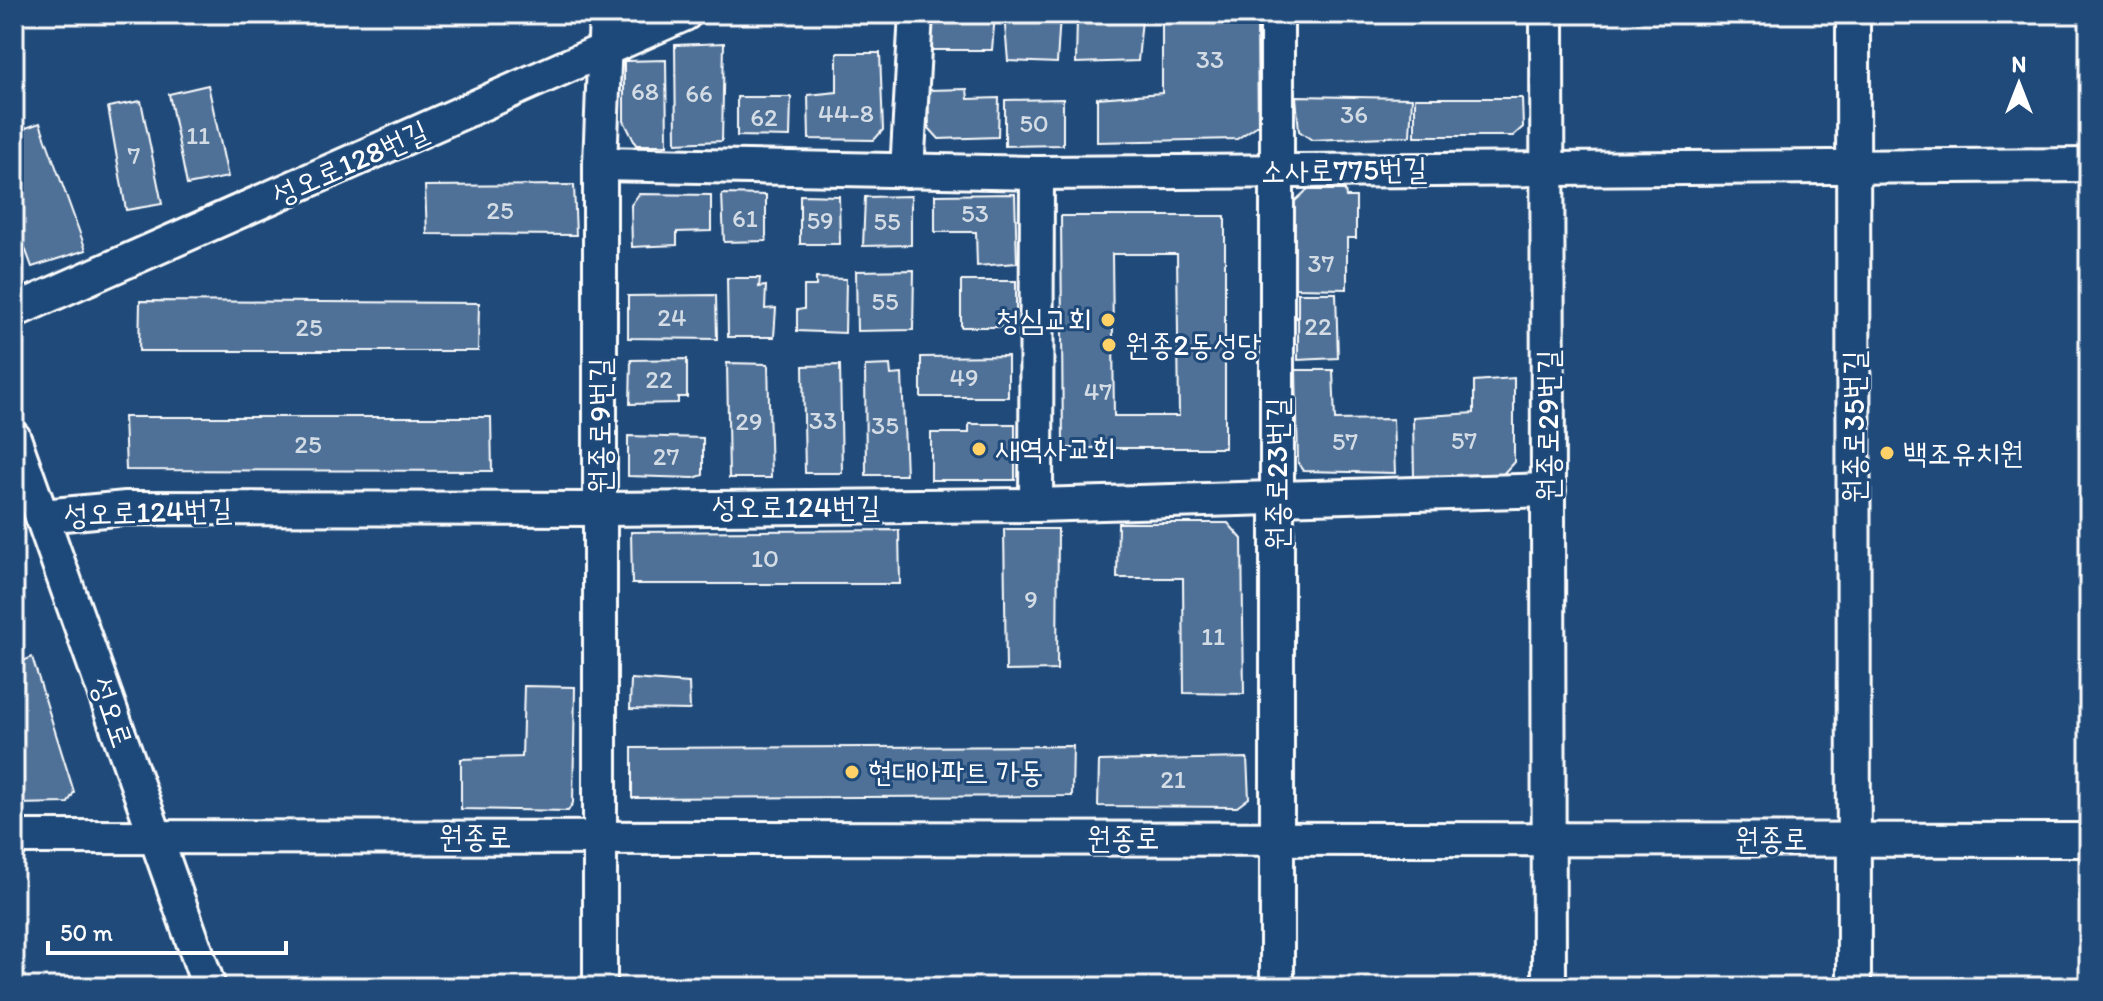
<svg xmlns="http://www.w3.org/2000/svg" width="2103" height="1001" font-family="Itim,'Poor Story',sans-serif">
<rect width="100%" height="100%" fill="#1f4a7a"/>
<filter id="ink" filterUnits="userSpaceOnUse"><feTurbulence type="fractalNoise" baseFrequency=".0125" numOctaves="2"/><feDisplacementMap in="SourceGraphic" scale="16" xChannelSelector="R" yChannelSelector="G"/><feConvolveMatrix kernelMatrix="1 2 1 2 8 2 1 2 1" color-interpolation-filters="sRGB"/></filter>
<g filter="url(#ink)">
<!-- building -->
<g fill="#507197" stroke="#fff" stroke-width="2" fill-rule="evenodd">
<polygon points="923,14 995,14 992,50 922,50"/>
<polygon points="1004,14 1060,15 1057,63 1008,61"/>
<polygon points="1077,18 1142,19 1138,61 1076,63"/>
<polygon points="1162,21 1257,24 1258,125 1237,139 1097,142 1097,98 1162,93"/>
<polygon points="724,43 722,141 676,143 675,45"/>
<polygon points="837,53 880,53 883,130 874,140 809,139 808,95 837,92"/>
<polygon points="666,60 667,145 636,145 624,121 624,61"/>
<polygon points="208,85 228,177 187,185 169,94"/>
<polygon points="967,89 968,99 999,98 998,137 939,139 929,128 928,90"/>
<polygon points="1296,96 1412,98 1410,136 1312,140 1299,131"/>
<polygon points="737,97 791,97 790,137 737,136"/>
<polygon points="1415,98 1522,98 1523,127 1513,136 1415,136"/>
<polygon points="1063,99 1063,145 1005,146 1005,100"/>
<polygon points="141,101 162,204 126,210 108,107"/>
<polygon points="40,123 86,250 32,267 14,218 14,132"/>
<polygon points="574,185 576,235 427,234 425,186"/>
<polygon points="1307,190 1345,190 1346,197 1356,197 1356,238 1347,238 1347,289 1295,288 1294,202"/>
<polygon points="639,194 711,195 711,231 677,232 677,245 632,247 631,205"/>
<polygon points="722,194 766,195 766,241 724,242"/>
<polygon points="1015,194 1017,263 977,266 976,232 935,232 935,195"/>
<polygon points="800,195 839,196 840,244 800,244"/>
<polygon points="911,196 911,245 863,246 865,197"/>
<path d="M1061 216H1225V448H1063ZM1112 254H1177L1179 416H1114Z"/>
<polygon points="914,270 913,330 857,331 856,271"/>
<polygon points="727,278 760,278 759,287 766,286 765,309 776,308 774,337 728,337"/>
<polygon points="816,278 846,279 845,333 797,331 797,310 804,309 804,286 816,286"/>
<rect x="961" y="281" width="55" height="46"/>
<polygon points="1298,293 1336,293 1338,358 1298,360"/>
<polygon points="716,295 717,339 628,338 628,296"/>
<polygon points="140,301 479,303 478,351 139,351"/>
<polygon points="1008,356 1008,397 921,397 921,357"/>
<polygon points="687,359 687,397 678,397 678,403 630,404 631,360"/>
<polygon points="727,363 768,364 771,478 729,478"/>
<polygon points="840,365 842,473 805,473 803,366"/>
<polygon points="890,365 891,375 902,374 906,475 866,475 865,366"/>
<polygon points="1296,370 1333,370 1335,420 1393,419 1395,473 1303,471 1298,463"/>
<polygon points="1514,378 1514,462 1503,474 1414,479 1413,417 1474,413 1474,381"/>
<polygon points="124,417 491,417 492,471 126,470"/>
<polygon points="969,424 1015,424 1015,480 931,480 931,433 969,433"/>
<polygon points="628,436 703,438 703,475 694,478 628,476"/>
<polygon points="1118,523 1228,523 1242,539 1244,694 1184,693 1183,578 1117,578"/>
<polygon points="1004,529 1058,529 1057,670 1006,671"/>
<polygon points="899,530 900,584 632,584 631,532"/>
<polygon points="32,657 74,792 68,803 14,804 14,683 17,682 14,665"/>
<polygon points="631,679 689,683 690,710 630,709"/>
<polygon points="524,686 575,687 573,803 568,811 461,809 461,759 522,757"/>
<polygon points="1073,746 1072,796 632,798 632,748"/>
<polygon points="1247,758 1249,798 1237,807 1098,806 1099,761"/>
</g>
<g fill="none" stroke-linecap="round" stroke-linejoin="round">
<defs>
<g id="minor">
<polyline points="1547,14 1549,987"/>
<polyline points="1853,14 1854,987"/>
<polyline points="600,164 1037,173 2089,165"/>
<polyline points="907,171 916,14"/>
<polyline points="14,311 685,14"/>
<polyline points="14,438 209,987"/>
<polyline points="1036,505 1037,173"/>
<polyline points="43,516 126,508 600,509 1036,505 1549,490"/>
<polyline points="14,837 2089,840"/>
<polyline points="600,987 600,164 606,14"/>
<polyline points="1277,987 1277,14"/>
</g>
</defs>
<!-- minor casing -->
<use href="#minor" stroke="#fff" stroke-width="38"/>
<!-- minor -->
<use href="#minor" stroke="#1f4a7a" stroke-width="32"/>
</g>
</g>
<!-- markers -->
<g fill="#ffd166" stroke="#1f4a7a" stroke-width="3">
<circle cx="1108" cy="320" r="8"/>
<circle cx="1109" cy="345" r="8"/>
<circle cx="979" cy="449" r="8"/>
<circle cx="1887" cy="453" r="8"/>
<circle cx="852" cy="772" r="8"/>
</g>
<g text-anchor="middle" stroke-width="6" stroke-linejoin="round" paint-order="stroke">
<!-- number labels -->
<g font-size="26" fill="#d3dce5">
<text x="1210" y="68">33</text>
<text x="645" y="100">68</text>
<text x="699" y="102">66</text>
<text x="846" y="122">44-8</text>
<text x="1354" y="123">36</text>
<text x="764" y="126">62</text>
<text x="1034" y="132">50</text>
<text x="198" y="144">11</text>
<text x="134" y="164">7</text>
<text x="500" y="219">25</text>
<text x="975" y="222">53</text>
<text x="745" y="227">61</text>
<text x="820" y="229">59</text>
<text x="887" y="230">55</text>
<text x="1321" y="272">37</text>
<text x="885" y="310">55</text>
<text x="672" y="326">24</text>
<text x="1318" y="335">22</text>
<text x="309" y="336">25</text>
<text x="964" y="386">49</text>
<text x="659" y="388">22</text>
<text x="1098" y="400">47</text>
<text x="823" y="429">33</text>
<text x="749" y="430">29</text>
<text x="885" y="434">35</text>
<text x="1464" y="449">57</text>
<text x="1345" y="450">57</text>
<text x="308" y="453">25</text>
<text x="666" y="465">27</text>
<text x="765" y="567">10</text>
<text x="1031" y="608">9</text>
<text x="1213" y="645">11</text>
<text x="1173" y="788">21</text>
</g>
<!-- street labels -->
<g font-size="30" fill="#fff" stroke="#1f4a7a">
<text transform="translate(350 163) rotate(-24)" y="10">성오로128번길</text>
<text transform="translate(1344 170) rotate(-1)" y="10">소사로775번길</text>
<text transform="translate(600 426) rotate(-90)" y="10">원종로9번길</text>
<text transform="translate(1548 426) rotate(-90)" y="10">원종로29번길</text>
<text transform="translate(1854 427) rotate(-90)" y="10">원종로35번길</text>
<text transform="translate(1277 474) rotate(-90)" y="10">원종로23번길</text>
<text x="796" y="517">성오로124번길</text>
<text transform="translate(148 512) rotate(-2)" y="10">성오로124번길</text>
<text transform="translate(112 712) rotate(71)" y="10">성오로</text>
<text x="475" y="847">원종로</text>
<text x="1123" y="848">원종로</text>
<text x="1771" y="849">원종로</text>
</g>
<!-- poi labels -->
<g font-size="30" fill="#fff" stroke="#1f4a7a" text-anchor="start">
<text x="1092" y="330" text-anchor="end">청심교회</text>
<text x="1125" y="355">원종2동성당</text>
<text x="995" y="459">새역사교회</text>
<text x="1903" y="463">백조유치원</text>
<text x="868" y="782">현대아파트 가동</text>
</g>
</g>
<!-- margin -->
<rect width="2103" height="1001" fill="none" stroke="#1f4a7a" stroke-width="48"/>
<rect x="24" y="24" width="2055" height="953" fill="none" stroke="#fff" stroke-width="3" filter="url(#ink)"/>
<!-- north arrow -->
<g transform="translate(2019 84)" stroke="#1f4a7a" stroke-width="6" paint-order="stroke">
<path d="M0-6L14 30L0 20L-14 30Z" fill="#ffffff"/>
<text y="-12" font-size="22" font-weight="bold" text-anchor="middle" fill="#ffffff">N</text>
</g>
<!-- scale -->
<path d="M48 941v12h238v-12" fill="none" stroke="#ffffff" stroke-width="4"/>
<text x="60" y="941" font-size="24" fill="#ffffff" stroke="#1f4a7a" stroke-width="6" paint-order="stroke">50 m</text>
</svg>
